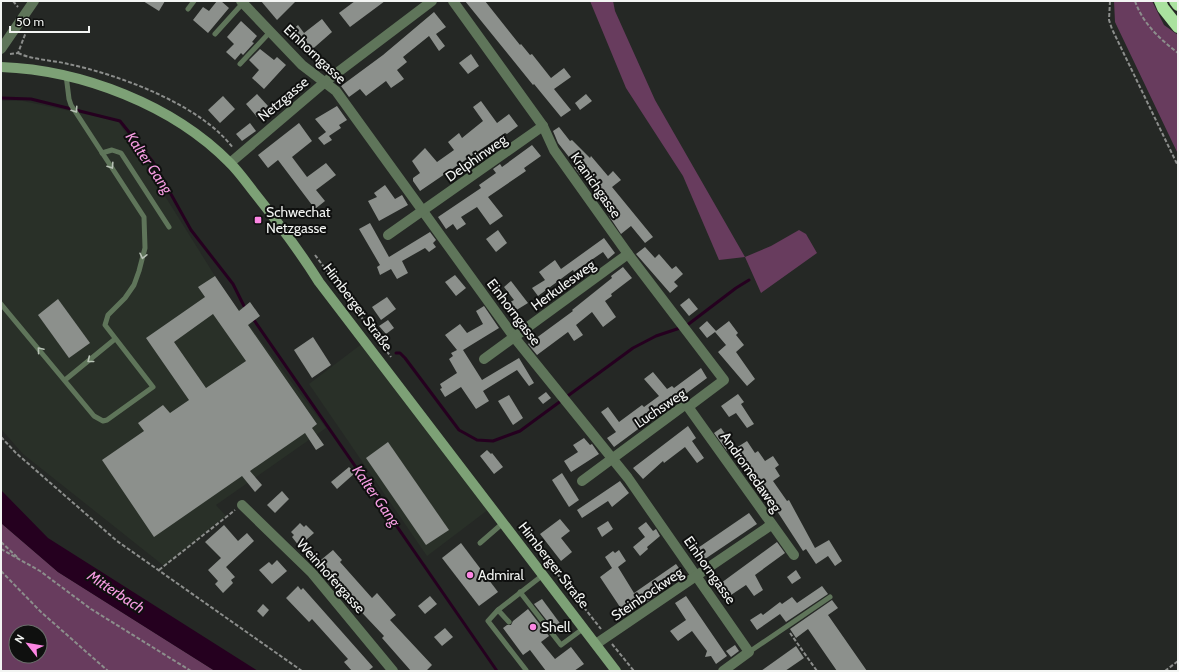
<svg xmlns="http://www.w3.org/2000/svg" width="1179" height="672" font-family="Cabin,sans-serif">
<rect width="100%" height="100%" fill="#252825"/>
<!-- built -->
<g fill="#293028">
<polygon points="1,101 23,101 118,121 215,276 238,310 250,302 260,316 249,325 326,428 216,505 226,516 164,566 23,454 1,429"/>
<polygon points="363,343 489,509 427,556 309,384"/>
</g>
<!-- green -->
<g fill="#683c5e" fill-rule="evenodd">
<polygon points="590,1 613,1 615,11 655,100 745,257 771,246 799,230 806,234 817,253 761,293 745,257 719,260 683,176 626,88"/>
<polygon points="1114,1 1152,1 1164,25 1178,35 1178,154 1115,22"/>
<path d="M1 523 58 572 215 671H1ZM16 632H40V656H16Z"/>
</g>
<!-- water -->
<polygon fill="#25001f" points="1,490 48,538 258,671 215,671 58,572 1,523"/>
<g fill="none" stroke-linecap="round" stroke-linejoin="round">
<!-- stream -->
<g stroke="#25001f" stroke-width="3">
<polyline points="1,98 31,99 120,121 153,162 191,230 233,284 244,306"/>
<polyline points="254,320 497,671"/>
<polyline points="396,353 400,353 405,358 459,430 477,440 493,441 520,431 633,348 656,336 686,326 736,288 749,280"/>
</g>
</g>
<!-- building -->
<g fill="#8c908c" fill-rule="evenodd">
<polygon points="143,1 165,1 159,11"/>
<polygon points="217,1 221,1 229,8 208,33 193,20 203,7 209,11"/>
<polygon points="261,1 296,1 277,20"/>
<polygon points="355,1 385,1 350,27 339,13"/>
<polygon points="465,1 485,1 520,45 521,44 530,55 532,54 551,78 564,68 571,77 554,89 571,110 561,117 534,84 533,85"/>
<polygon points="434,12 446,27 436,34 445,46 439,51 429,36 403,57 407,62 397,70 404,79 391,88 386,81 366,96 360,89 349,97 341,86 383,55"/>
<polygon points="322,19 332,32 308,53 290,32 298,25 304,33"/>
<polygon points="241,21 257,36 252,42 254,43 243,55 241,53 235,60 226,52 234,44 227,37"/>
<polygon points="260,49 274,60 277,57 286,65 264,89 252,78 259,70 249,60"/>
<polygon points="471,54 479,66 468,74 459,63"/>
<polygon points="257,94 268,106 257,117 246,104"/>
<polygon points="586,94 592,101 580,110 575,103"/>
<polygon points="223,96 235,109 220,123 208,110"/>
<polygon points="481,101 497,123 509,114 518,126 507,134 505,133 420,191 413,181 413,178 420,173 412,161 425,148 437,162 454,150 448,142 459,133 462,138 483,121 473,107"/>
<polygon points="337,106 347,120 339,125 341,128 329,136 332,140 324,145 318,138 326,132 315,119"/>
<polygon points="250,123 256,131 242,141 236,134"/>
<polygon points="299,123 312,141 292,157 307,177 326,163 336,175 316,190 325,201 315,209 278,160 268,168 258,155"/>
<polygon points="559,127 570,141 572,140 590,158 591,156 608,176 613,171 621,180 612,187 653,237 645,243 631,226 621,234 609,216 618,210 583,172 580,175 574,167 576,166 558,143 553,131"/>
<polygon points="532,145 541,156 524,168 526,171 488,197 503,216 490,225 477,207 461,217 466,224 457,230 453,224 446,229 438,217 481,188 479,185 496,173 493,169 500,164 502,167"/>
<polygon points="385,185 395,199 402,195 408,205 379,221 368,201 377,197 374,193"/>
<polygon points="370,223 389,257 430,232 436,240 433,243 436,247 429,252 425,248 402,261 408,273 397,279 391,269 380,275 377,267 380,265 359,229"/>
<polygon points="498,230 507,243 496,252 486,239"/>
<polygon points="604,238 615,253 608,259 603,252 574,272 573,270 538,296 532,288 545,280 539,272 555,260 561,269"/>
<polygon points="645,247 655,258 659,254 672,269 676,266 683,274 674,282 678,286 670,293 636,254"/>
<polygon points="623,267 632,278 611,294 612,296 605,301 616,317 603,327 592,312 576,325 583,335 574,341 568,332 537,355 528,344 573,311 572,310 612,278 611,276"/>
<polygon points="455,275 466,288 456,296 445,282"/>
<path d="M215 276 239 311 250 302 260 316 248 325 317 424 312 428 324 445 316 450 305 433 250 471 262 485 255 492 242 476 154 537 102 460 144 431 138 423 163 405 170 413 189 400 146 338 205 297 198 287ZM213 314 246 361 206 388 174 342Z"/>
<polygon points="511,281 528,303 510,314 505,305 514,300 504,287"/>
<polygon points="387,297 396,309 381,320 372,307"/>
<polygon points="689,298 698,309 689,316 680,305"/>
<polygon points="58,299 90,343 69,358 38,315"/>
<polygon points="484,306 499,328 463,350 482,380 519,358 534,383 529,386 517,370 483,391 489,401 476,409 461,387 445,397 440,389 442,388 440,384 457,373 449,359 453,356 451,353 457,350 445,335 460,324 467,333 483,324 476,311"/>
<polygon points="388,320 394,328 386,334 379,326"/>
<polygon points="707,321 716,331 729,321 738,333 736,335 744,345 736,352 755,379 747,386 718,352 726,345 715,332 707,338 699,328"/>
<polygon points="313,337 331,365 312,378 294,350"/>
<polygon points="701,368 707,378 614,447 607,438 616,432 601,412 608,407 619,422 642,405 644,407 659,396 644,379 653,372 667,389 672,386 674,388"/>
<polygon points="546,392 551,398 543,404 538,398"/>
<polygon points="738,394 744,402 741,404 754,424 747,428 736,413 729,417 721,406"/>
<polygon points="509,395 523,418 513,425 498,401"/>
<polygon points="688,426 696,438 692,441 704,458 697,463 685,447 664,463 663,461 643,479 633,468"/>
<polygon points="721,428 734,446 727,451 714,433"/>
<polygon points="584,438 590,445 592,444 599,454 571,472 564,461 578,452 573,445"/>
<polygon points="747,441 755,453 758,451 765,461 773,456 779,465 775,468 780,476 773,481 787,501 789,500 815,548 829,540 842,561 835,566 828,556 816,564 806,549 803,551 736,448"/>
<polygon points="388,442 449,530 426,545 366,458"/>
<polygon points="487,450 491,454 492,453 503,467 494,474 480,456"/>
<polygon points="349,467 355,473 337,489 331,482"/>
<polygon points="562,473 579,500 569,507 552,480"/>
<polygon points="620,481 629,493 612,507 608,501 582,518 577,510"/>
<polygon points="282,491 289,499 275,513 267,505"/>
<polygon points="749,513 757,524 699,563 692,552"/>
<polygon points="560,519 570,531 561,538 572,552 561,561 540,534"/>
<polygon points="608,521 613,529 602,537 597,528"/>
<polygon points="646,522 653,531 656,529 660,536 647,547 648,549 640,556 633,547 645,537 638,528"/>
<polygon points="300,523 304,527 306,525 314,533 299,546 292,537 294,535 291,532"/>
<polygon points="224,525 238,541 247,533 254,541 226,567 235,577 231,580 233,583 223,593 215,584 218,581 208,570 221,558 205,542"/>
<polygon points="777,542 785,553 755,575 763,590 754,596 746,585 731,595 721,583"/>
<polygon points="461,543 498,592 479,606 442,558"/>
<polygon points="333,550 342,560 340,562 372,598 377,593 396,615 390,620 432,665 426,671 411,671 382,638 384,636 316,564"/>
<polygon points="619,550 626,561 618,567 634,593 676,564 684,575 642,605 640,602 624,613 600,577 612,568 605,557 613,551 615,553"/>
<polygon points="277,560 287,571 272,584 259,570 269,562 272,565"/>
<polygon points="796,570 801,578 792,584 787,577"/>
<polygon points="298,586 301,590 303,588 373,667 368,671 352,671 344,662 348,659 312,619 309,622 286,598"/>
<polygon points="822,586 828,594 786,622 780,614 757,630 750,620 761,613 763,615 780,602 782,604 792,597 797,603"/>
<polygon points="430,596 437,604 425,614 418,606"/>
<polygon points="686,596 727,656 716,664 711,656 705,657 707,651 692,631 678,641 670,631 686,620 675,603"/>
<polygon points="542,599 562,626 555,631 534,604"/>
<polygon points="832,600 838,608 828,615 867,671 837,671 808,629 796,638 790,629"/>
<polygon points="263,604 269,610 263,617 257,611"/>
<polygon points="528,609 549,636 541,642 555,659 571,647 584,664 574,671 546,671 530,650 523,655 503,628 507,625 511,625 513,621"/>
<polygon points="445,628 453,637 442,646 434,637"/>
<polygon points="735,645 739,651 731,657 726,651"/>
<polygon points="796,646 804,658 785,671 761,671"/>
</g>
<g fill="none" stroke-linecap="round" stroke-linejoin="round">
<!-- path -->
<g stroke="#8c8e8c" stroke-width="2" stroke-dasharray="4 2" stroke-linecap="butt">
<polyline points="13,1 18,7"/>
<polyline points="1110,1 1109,20 1112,29 1178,166"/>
<path d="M1135 1C1143 24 1160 39 1178 53"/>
<path d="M18 53C33 60 52 60 68 64 120 75 201 105 233 148"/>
<polyline points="10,54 18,53 26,32"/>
<polyline points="315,255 391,357"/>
<polyline points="1,437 16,453 117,541 302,671"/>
<polyline points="528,537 601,629"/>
<polyline points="1,542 17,557"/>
<polyline points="1,549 40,571 91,609 191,671"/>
<polyline points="159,570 235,510"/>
<polyline points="1,571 41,612 108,671"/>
<polyline points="790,633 817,671"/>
<polyline points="612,644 634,671"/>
<polyline points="1165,671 1178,661"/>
</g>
<!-- lane -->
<g stroke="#5f755a" stroke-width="5">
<polyline points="188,9 194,1"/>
<polyline points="215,34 243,3"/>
<polyline points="240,64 270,32"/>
<polyline points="102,153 112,150 121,153 169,227"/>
<polyline points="1,304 94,416 103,421 107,420 153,387 105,325 108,315 125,298 134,285 139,271 145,248 144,217 71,105 69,99 66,75"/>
<polyline points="65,380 115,339"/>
<polyline points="480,543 503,523"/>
<polyline points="520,592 561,645 584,628"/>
<polyline points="498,610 509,622"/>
<polyline points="749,652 830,597"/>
<polyline points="526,670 488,621 498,610 543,575"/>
</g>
<!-- street -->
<g stroke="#5f755a" stroke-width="10">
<polyline points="241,1 302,65 336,91 514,337 628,478 749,652 723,671"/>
<polyline points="453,1 543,126 554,150 628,254 724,380 692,404 686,404 582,481"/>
<polyline points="1,49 34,1"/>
<polyline points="230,163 325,82 432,1"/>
<polyline points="388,235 543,126"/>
<polyline points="484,359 628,254"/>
<polyline points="686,404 794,555"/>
<polyline points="242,505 312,573 393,671"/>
<polyline points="596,644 771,525"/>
</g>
<!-- secondary -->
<path stroke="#7da176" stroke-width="10" d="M1 67C82 70 173 105 230 163 239 172 246 182 253 191 277 221 299 250 319 282L616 671"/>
<!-- highway -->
<g stroke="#aae29f" stroke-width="12">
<polyline points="1160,1 1163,8 1178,27"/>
<polyline points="1175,1 1178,5"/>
</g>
</g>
<!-- one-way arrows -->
<defs><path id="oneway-chevron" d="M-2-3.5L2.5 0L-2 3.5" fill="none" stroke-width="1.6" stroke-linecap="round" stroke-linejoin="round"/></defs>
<g stroke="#b8c2b6">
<use href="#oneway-chevron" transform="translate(75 110) rotate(56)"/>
<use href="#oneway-chevron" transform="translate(111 166) rotate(57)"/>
<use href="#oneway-chevron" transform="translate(143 256) rotate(103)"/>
<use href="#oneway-chevron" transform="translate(40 350) rotate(-130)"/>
<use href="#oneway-chevron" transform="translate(90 360) rotate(141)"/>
</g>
<!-- markers -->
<g fill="#fc86e3" stroke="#0f100f" stroke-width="1.5">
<rect x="254" y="216" width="8" height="8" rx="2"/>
<circle cx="470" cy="575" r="4"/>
<circle cx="533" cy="627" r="4"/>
</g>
<g text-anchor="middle" stroke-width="4" stroke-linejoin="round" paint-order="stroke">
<!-- street labels -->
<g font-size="14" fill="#f3f5f3" stroke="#0f100f">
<text transform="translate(315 54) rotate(43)" y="5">Einhorngasse</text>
<text transform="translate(283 99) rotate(-40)" y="5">Netzgasse</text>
<text transform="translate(476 158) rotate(-35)" y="5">Delphinweg</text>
<text transform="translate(596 185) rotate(55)" y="5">Kranichgasse</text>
<text transform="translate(563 285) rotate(-36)" y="5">Herkulesweg</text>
<text transform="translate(358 307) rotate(53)" y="5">Himberger Straße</text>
<text transform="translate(514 312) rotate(53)" y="5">Einhorngasse</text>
<text transform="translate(660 408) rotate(-34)" y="5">Luchsweg</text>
<text transform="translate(751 472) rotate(55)" y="5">Andromedaweg</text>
<text transform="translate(554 565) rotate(52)" y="5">Himberger Straße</text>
<text transform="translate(710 570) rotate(55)" y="5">Einhorngasse</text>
<text transform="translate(331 576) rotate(48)" y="5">Weinhofergasse</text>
<text transform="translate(647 594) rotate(-34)" y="5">Steinbockweg</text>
</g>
<!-- poi labels -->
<g font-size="14" fill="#f3f5f3" stroke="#0f100f" text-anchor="start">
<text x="266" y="217">Schwechat<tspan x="266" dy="16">Netzgasse</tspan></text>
<text x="478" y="580">Admiral</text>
<text x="541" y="632">Shell</text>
</g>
<!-- water labels -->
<g font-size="15" font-style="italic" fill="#f69ce2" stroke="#0f100f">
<text transform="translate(149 163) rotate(56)" y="5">Kalter Gang</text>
<text transform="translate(376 496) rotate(55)" y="5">Kalter Gang</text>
<text transform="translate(116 592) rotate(33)" y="5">Mitterbach</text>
</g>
</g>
<!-- border -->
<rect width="1179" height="672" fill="none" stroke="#f3f5f3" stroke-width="4"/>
<!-- north arrow -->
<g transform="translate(28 644) rotate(301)"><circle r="19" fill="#0f100f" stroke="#6a6c6a"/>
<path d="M0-3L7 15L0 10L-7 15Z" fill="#fc86e3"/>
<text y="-6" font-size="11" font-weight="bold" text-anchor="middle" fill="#f3f5f3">N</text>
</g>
<!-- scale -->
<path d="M10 26v6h79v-6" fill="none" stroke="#f3f5f3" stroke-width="2"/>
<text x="16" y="26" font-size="12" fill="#f3f5f3" stroke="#0f100f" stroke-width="3" paint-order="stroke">50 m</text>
</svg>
